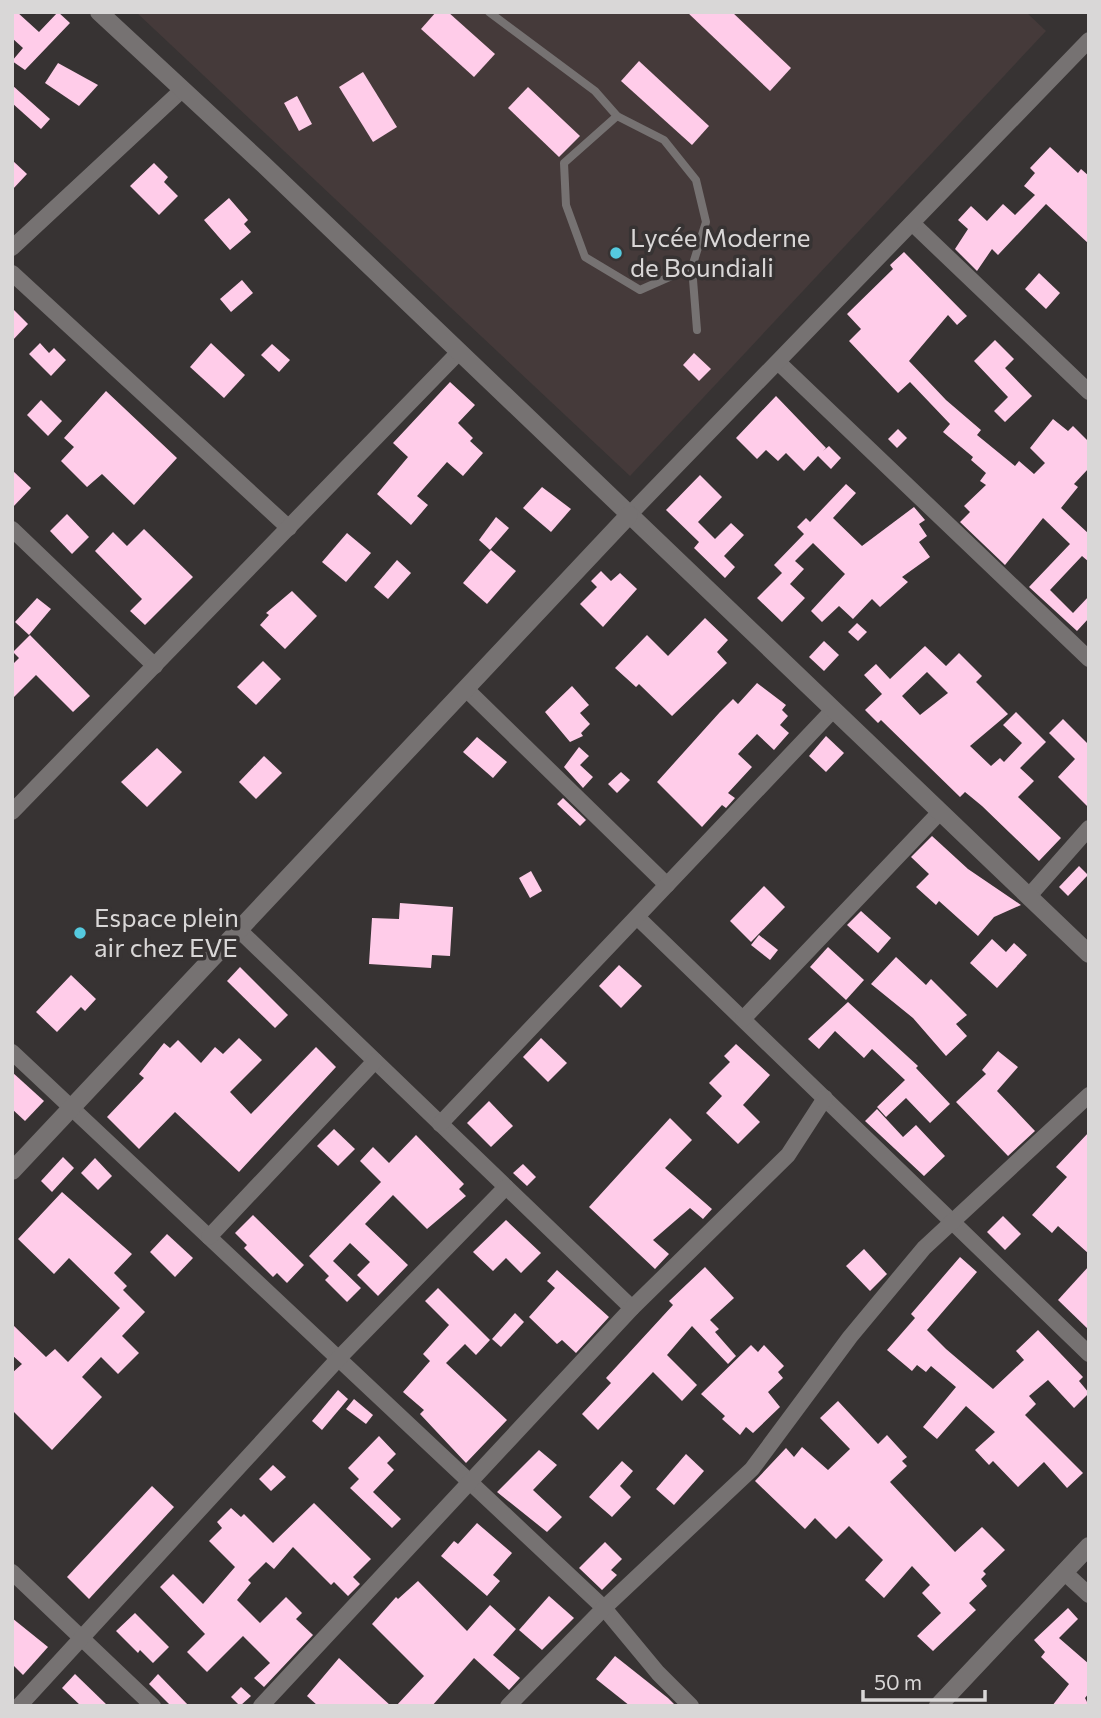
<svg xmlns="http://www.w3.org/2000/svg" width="1101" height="1718" font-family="Commissioner,sans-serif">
<rect width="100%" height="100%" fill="#373333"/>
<!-- built -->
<polygon fill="#453a3a" points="136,12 1026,12 1046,31 630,476"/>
<!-- building -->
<g fill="#ffcce9" fill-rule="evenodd">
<polygon points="12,12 17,12 39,32 58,12 70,23 25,70 12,61 23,48 12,38"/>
<polygon points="436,12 448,12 495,54 474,77 421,29"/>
<polygon points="687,12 732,12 791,68 770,91"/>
<polygon points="639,61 709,126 692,145 621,81"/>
<polygon points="58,63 98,85 79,106 45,83"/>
<polygon points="363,72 397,127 373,142 339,87"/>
<polygon points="12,85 50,119 41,129 12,103"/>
<polygon points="528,87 580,136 559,157 508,108"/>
<polygon points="297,96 312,124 299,131 284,103"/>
<polygon points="1050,147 1078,173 1081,169 1089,176 1089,244 1046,204 998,255 992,249 977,271 955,249 968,229 958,220 971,206 987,221 1003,204 1015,215 1035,195 1024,186 1035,173 1030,168"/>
<polygon points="12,160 27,174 12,190"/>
<polygon points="154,163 168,177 164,182 178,196 159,215 130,186"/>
<polygon points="229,198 248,220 244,224 251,232 230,250 204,220"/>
<polygon points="904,252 967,316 957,325 948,315 909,361 946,400 981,430 977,435 1015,466 1019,461 1034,474 1045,463 1030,448 1053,419 1068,431 1073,426 1089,442 1089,468 1074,484 1078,487 1061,508 1089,534 1089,562 1082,556 1050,590 1073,613 1089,596 1089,618 1077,631 1029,587 1070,544 1043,518 1005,565 960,522 970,512 964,506 986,485 980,481 986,473 971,460 973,457 943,432 950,424 910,382 898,393 849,341 861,329 847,314 893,269 890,265"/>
<polygon points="1039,273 1060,293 1046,309 1025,289"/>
<polygon points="242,280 253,293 231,312 220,299"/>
<polygon points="12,308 28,324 12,341"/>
<polygon points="995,340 1014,359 1005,368 1032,396 1005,422 994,411 1008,397 974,361"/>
<polygon points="40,343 49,353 54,348 66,360 51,376 29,354"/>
<polygon points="211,343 245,375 224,398 190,367"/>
<polygon points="272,344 290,360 279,372 261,355"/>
<polygon points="694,353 711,369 699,381 683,365"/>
<polygon points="450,382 475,405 458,423 473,438 470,441 483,453 463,476 447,462 417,496 428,505 411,525 377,494 408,457 393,443"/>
<polygon points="106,391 177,458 134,505 102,474 87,487 61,461 74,447 64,438"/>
<polygon points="776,396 826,448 823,451 829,446 841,458 831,469 818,456 804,471 786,453 778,461 766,450 757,459 736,438"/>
<polygon points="41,400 62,421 48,436 27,415"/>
<polygon points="898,429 907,438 897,448 888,439"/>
<polygon points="12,470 31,488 12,508"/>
<polygon points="700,475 722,497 698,522 715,539 731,523 744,535 724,556 735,567 725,578 694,548 699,542 666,510"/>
<polygon points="846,484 856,493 833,518 862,546 914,507 925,520 919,524 927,536 919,542 930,557 902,577 908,582 880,607 872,599 853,619 839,606 822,622 811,611 845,574 813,543 795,561 804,569 790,584 805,598 782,622 757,598 782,573 774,565 804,534 797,527 806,518 810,522"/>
<polygon points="542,487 571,509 551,532 523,508"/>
<polygon points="67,514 89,537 72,554 50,531"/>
<polygon points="496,517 509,528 490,550 479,540"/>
<polygon points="144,529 193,577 145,625 130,611 142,599 95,551 113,532 127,546"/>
<polygon points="347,533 371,553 346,582 322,562"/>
<polygon points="491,550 516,571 487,604 463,583"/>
<polygon points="397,560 411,573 388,599 374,587"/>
<polygon points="601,571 611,581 620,573 637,589 603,627 580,604 597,587 591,581"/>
<polygon points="292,591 317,616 285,649 260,625 269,615 266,613"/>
<polygon points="37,598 51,609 29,635 15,622"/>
<polygon points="705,618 728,640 717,652 727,663 672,716 639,684 636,687 615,668 647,635 668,656"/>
<polygon points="857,623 867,632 858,641 848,632"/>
<polygon points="30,635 90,696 73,712 36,675 12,699 12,665 19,658 13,652"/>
<polygon points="824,641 839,655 824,671 809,657"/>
<path d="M925 646 946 666 959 653 982 676 976 682 1008 714 970 746 991 766 1000 758 1004 762 1022 743 1003 725 1016 712 1046 742 1020 768 1034 781 1018 797 1061 838 1039 861 982 806 965 792 960 797 881 720 878 723 865 710 882 694 864 675 876 664 890 679ZM927 672 948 693 920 715 902 696Z"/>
<polygon points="263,661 281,679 256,705 237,687"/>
<polygon points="757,683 786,705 782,710 788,716 780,725 789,733 774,750 757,734 738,754 752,767 728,793 735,798 726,808 722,805 702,827 657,782 720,712 733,699 738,704"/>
<polygon points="572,686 589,705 580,713 590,724 581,733 583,736 570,742 545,712"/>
<polygon points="1063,719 1089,745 1089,808 1058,777 1075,759 1049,733"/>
<polygon points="826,736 844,753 826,772 809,756"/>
<polygon points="477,737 507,762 493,778 463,752"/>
<polygon points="579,747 589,756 580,765 593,777 583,788 564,767"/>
<polygon points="157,748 182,772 147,807 121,782"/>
<polygon points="264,756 282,773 256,799 239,782"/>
<polygon points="621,772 630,780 617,793 608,784"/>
<polygon points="563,798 586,820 580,826 557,804"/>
<polygon points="932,836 968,869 1021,905 994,917 978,936 939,901 936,905 916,887 929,874 911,857"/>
<polygon points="1079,866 1088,875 1068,896 1059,887"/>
<polygon points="531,871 542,891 530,898 519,878"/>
<polygon points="764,886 785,907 751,942 730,921"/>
<polygon points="400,903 453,907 450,956 432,955 431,968 369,964 372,918 399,919"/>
<polygon points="861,911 891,938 878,953 847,925"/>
<polygon points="759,935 778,950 770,960 751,945"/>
<polygon points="992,939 1006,952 1014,943 1027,955 997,988 970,963"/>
<polygon points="828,947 864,980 846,1000 810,967"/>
<polygon points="896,957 926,985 931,979 967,1015 956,1024 967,1036 946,1056 913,1018 871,984"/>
<polygon points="619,965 642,986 621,1008 599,986"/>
<polygon points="240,967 288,1015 275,1028 227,981"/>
<polygon points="71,975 96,999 85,1011 81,1007 57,1032 36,1012"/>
<polygon points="848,1002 918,1066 916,1068 950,1104 930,1123 906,1098 886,1117 877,1107 905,1080 872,1049 864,1058 835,1031 819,1049 808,1039"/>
<polygon points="239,1038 262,1060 230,1092 251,1114 316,1047 336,1067 239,1172 175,1112 139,1149 107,1117 144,1078 139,1074 164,1043 170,1048 178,1040 201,1063 215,1047 223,1054"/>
<polygon points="541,1038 567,1063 548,1082 523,1057"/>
<polygon points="736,1044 770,1075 743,1105 760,1122 738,1144 706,1113 722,1096 709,1083 730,1062 724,1056"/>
<polygon points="998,1051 1018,1067 997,1091 1035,1131 1008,1156 956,1102 986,1074 982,1070"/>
<polygon points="12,1072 44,1101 25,1121 12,1109"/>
<polygon points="489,1101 513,1126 491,1147 467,1123"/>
<polygon points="877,1109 903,1137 916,1125 945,1156 924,1176 865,1121"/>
<polygon points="670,1118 692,1140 665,1168 712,1209 703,1219 690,1208 653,1240 669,1254 655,1269 589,1207"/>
<polygon points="334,1129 355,1149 338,1166 317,1146"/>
<polygon points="1089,1132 1089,1254 1058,1226 1052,1233 1032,1215 1067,1177 1056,1167"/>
<polygon points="416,1135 464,1184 459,1189 466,1196 427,1229 393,1195 365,1224 408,1265 378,1296 357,1275 370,1262 350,1243 333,1261 361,1288 347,1302 325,1280 329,1276 309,1256 381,1182 360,1161 373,1147 389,1163"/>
<polygon points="63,1157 74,1168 52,1192 41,1181"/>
<polygon points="95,1158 112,1176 98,1190 81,1173"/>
<polygon points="523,1164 536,1177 527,1186 513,1173"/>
<polygon points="62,1192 132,1254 114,1273 127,1286 123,1290 145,1312 122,1336 139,1353 118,1374 101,1357 82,1377 102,1397 52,1450 12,1410 12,1373 22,1364 12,1355 12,1324 46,1357 55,1349 68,1362 120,1308 69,1258 54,1274 18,1239"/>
<polygon points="253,1215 304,1265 287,1283 277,1273 273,1277 244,1248 247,1245 235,1233"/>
<polygon points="1003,1216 1021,1234 1005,1250 987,1232"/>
<polygon points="506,1220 541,1253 521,1273 506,1258 493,1271 473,1252"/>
<polygon points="167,1234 193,1258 175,1277 150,1252"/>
<polygon points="864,1249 887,1274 870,1291 846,1266"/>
<polygon points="960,1257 977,1272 927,1330 946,1349 993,1389 1024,1360 1016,1351 1038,1330 1083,1377 1079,1381 1089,1393 1074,1408 1048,1380 1029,1396 1036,1404 1025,1415 1083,1473 1067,1488 1044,1462 1018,1487 993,1461 989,1465 975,1450 995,1432 966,1406 937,1439 923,1427 956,1387 931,1366 926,1372 917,1365 912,1371 887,1350 915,1318 911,1314"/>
<polygon points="1089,1266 1089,1330 1058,1300"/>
<polygon points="705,1267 734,1298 710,1320 719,1329 715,1332 736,1356 728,1364 692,1326 667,1355 697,1385 682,1401 653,1372 598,1430 582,1414 611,1383 606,1378 673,1305 669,1301"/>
<polygon points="557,1270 609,1317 576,1353 562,1340 557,1344 529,1317 555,1288 547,1281"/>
<polygon points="438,1288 490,1340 476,1355 465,1344 446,1363 507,1420 466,1463 420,1414 424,1410 403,1392 430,1361 423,1354 449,1325 425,1301"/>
<polygon points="515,1313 524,1322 501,1347 492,1339"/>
<polygon points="751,1345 758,1352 764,1345 784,1366 778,1372 783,1378 768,1392 780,1407 753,1433 746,1427 740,1435 722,1419 725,1416 701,1394"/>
<polygon points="338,1390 348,1399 322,1430 312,1421"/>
<polygon points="354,1399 373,1415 366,1424 346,1409"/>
<polygon points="838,1401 878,1444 887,1435 907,1457 902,1461 907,1466 890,1482 955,1552 982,1527 1005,1550 983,1571 986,1574 981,1579 987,1586 969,1603 976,1610 933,1651 917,1636 941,1613 922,1593 930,1585 912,1566 884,1598 865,1580 883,1560 849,1526 836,1539 815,1518 805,1529 755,1481 786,1448 794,1457 802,1447 828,1470 850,1449 820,1418"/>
<polygon points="379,1436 396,1454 387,1463 394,1470 373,1492 401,1519 392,1528 350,1488 359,1479 348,1468"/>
<polygon points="539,1450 557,1465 533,1490 562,1517 547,1532 497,1492"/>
<polygon points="686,1454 704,1471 674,1505 656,1489"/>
<polygon points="622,1461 633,1471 620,1486 631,1497 612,1517 589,1497"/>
<polygon points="273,1465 286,1477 271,1491 259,1479"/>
<polygon points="152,1486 174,1507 89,1599 67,1577"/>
<polygon points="314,1503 371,1559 353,1577 360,1584 348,1596 334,1582 331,1585 293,1547 274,1569 266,1562 248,1580 251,1583 237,1600 260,1623 286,1597 302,1613 296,1619 313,1635 264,1687 254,1678 270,1663 243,1636 207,1672 187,1652 205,1634 160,1587 173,1574 203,1604 235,1567 209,1541 222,1528 217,1522 231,1508 241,1517 244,1514 273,1543"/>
<polygon points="477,1523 512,1553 493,1575 500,1581 487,1596 441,1556 454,1541 458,1544"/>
<polygon points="605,1542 622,1559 611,1570 617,1575 602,1590 579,1568"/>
<polygon points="418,1581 467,1631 490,1605 516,1629 493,1655 520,1678 509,1690 474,1658 432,1706 396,1706 424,1676 372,1624 396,1597 398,1599"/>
<polygon points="549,1596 574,1618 542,1650 519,1630"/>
<polygon points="1068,1608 1078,1619 1059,1638 1089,1664 1089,1693 1085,1698 1089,1706 1052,1706 1069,1684 1041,1657 1045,1652 1034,1640"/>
<polygon points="135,1613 169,1647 153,1663 140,1650 138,1653 116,1631"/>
<polygon points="12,1618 48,1647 23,1675 12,1664"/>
<polygon points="615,1656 668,1698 676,1706 630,1706 596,1679"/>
<polygon points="339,1658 367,1684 391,1706 318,1706 307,1696"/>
<polygon points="75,1674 108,1706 81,1706 62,1688"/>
<polygon points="158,1674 189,1706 171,1706 149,1684"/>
<polygon points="241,1687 251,1696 240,1706 231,1697"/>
</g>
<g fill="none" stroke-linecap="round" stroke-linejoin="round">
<!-- service -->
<g stroke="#767272" stroke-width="8">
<polyline points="489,12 595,91 617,116 664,140 696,180 706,222 692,267 697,330"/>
<polyline points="617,116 564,163 566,205 585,257 640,290 692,267"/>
</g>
<!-- minor -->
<g stroke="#767272" stroke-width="16">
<polyline points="912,223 1089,392"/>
<polyline points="12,248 182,90"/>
<polyline points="12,273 289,528"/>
<polyline points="779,363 1089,659"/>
<polyline points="629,515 1089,40"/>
<polyline points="12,529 155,666"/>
<polyline points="466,689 667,885"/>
<polyline points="12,812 459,352"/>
<polyline points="1029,896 1089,828"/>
<polyline points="637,917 1089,1354"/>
<polyline points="239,930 632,1308"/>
<polyline points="743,1019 940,812"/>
<polyline points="12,1052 604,1608 658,1673 691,1706"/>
<polyline points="440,1124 833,710"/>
<polyline points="209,1237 375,1061"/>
<polyline points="12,1572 153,1706"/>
<polyline points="1064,1572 1089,1595"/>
<polyline points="19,1706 339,1358 506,1187"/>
<polyline points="261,1706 632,1308 788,1155 825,1098"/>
<polyline points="508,1706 604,1608 752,1469 850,1337 924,1248 1089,1095"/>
</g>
<!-- tertiary -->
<g stroke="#767272" stroke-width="18">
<polyline points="99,12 263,164 1089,954"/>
<polyline points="12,1171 629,515"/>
<polyline points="938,1706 1089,1546"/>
</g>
</g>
<!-- markers -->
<g fill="#55cadf" stroke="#373333" stroke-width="2.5">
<circle cx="616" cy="253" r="7"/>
<circle cx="80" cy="933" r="7"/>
</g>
<g text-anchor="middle" stroke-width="7" stroke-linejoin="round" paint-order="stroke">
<!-- poi labels -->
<g font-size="26" fill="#d9d7d7" stroke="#373333" text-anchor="start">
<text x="630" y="247">Lycée Moderne<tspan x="630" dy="30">de Boundiali</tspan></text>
<text x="94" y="927">Espace plein<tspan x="94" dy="30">air chez EVE</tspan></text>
</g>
</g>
<!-- border -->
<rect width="1101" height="1718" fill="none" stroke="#d9d7d7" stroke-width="28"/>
<!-- scale -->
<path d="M863 1690v10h122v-10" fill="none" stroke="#d9d7d7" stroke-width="3.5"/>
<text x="874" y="1690" font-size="21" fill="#d9d7d7" stroke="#373333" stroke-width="5" paint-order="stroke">50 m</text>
</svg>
